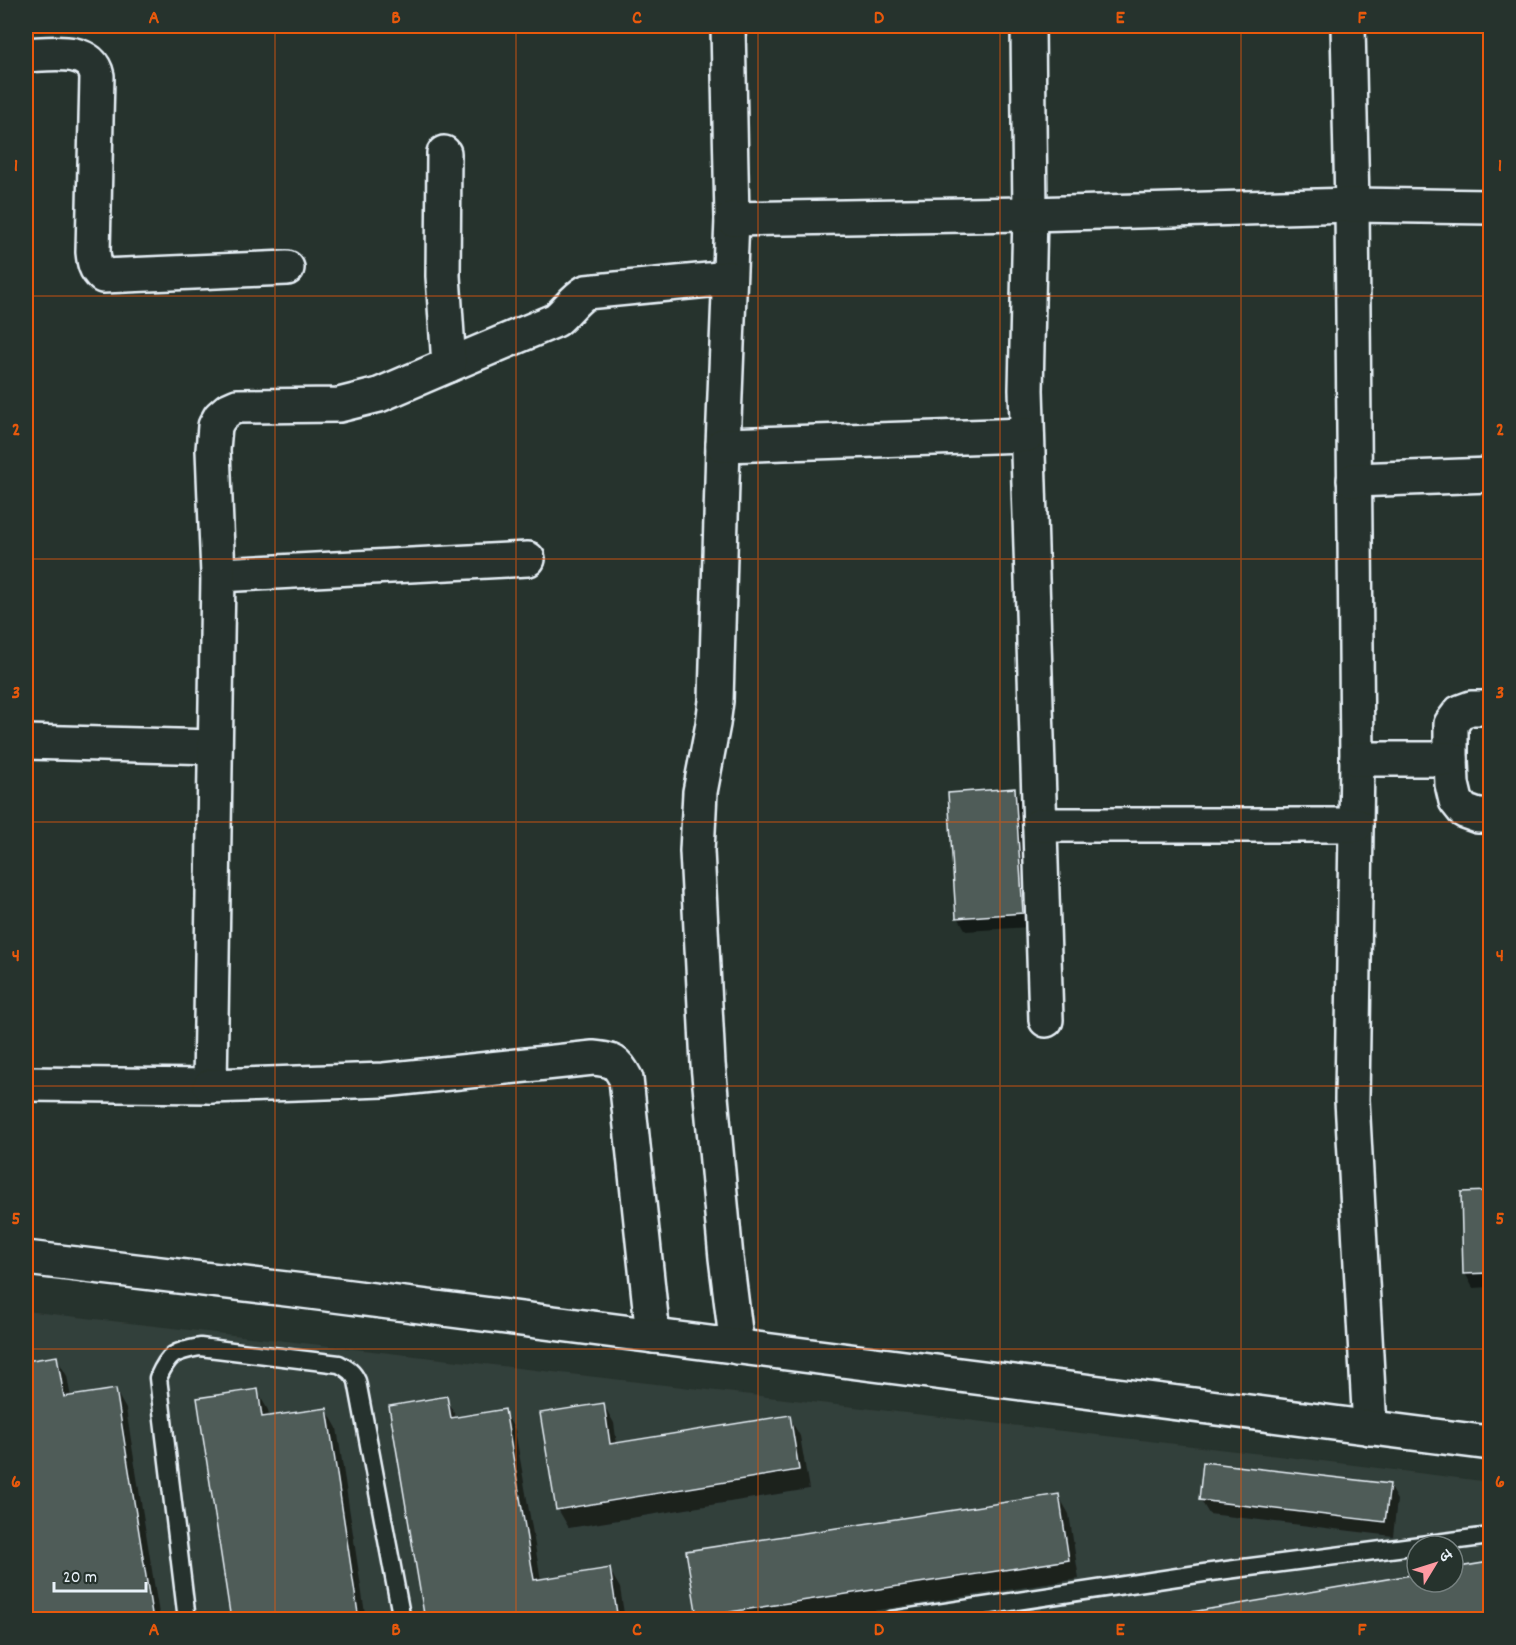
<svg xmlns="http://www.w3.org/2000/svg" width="1516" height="1645" font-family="Dekko,'Playpen Sans Deva',sans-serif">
<rect width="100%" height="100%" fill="#26332d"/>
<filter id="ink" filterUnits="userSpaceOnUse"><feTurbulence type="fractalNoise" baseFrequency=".0167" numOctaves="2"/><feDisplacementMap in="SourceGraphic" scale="12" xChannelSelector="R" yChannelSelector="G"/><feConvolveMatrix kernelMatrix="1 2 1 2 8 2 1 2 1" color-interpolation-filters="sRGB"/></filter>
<g filter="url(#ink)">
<!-- built -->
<path fill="#333f3a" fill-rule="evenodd" d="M26 1311 1322 1461 1490 1482V1619L26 1620ZM1417 1546H1453V1582H1417Z"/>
<!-- shadow -->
<g fill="#0007">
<polygon points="1014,790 1022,804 1031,927 966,931 958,917"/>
<polygon points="1490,1193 1490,1287 1473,1288 1465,1273 1462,1194"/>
<polygon points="56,1357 67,1376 71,1398 115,1390 126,1409 160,1620 26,1620 26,1362"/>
<polygon points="257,1391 268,1410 269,1417 326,1409 337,1428 366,1620 232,1620"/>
<polygon points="446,1398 457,1419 504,1411 515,1430 541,1580 609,1569 620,1588 625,1620 427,1620"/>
<polygon points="603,1404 614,1423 617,1445 789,1417 800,1436 809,1489 569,1528 558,1509"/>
<polygon points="1389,1486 1397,1500 1393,1536 1209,1514 1200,1499"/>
<polygon points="1058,1495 1069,1514 1079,1579 814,1620 700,1620 698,1617"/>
<polygon points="1490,1563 1490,1620 1153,1620 1417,1575 1417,1582 1453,1582 1453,1569"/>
</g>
<!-- building -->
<g fill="#505c59" stroke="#e8f1f8" stroke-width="1.5">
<polygon points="1015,788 1023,913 956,918 948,793"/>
<polygon points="1490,1191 1490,1273 1463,1274 1461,1192"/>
<polygon points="57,1356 64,1397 116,1389 153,1620 26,1620 26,1361"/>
<polygon points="258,1389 262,1417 327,1408 359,1620 231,1620 197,1398"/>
<polygon points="447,1396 451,1418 505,1409 534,1580 610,1568 618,1620 425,1620 389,1406"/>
<polygon points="604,1403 610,1444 790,1415 799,1470 556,1510 540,1413"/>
<polygon points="1203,1462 1390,1484 1385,1522 1199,1500"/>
<polygon points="1059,1494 1069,1560 697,1617 686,1551"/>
<polygon points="1490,1562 1490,1620 1144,1620 1417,1574 1417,1582 1453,1582 1453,1568"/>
</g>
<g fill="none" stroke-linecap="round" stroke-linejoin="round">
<defs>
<g id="lane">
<path d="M187 1620 158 1378C169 1353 174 1352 200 1347L339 1364C348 1369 353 1372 357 1381L402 1620"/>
<polyline points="891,1620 1204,1573 1490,1536"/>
</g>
<g id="street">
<polyline points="728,26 732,219 723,445 716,701 713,724 700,792 697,851 708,1064 726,1258 737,1347"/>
<polyline points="1028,26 1030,214 1026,390 1046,1020"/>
<polyline points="1348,26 1352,205 1357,759 1352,1100 1370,1428"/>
<path d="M26 55C49 54 91 46 97 76L93 252C94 262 95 269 103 276L287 268"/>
<polyline points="732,219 1030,214 1352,205 1490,207"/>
<path d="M449 365 556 320C567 311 574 299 586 292L729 278"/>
<polyline points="723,445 1027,435"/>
<polyline points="1354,480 1490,475"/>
<polyline points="218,575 528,559"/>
<polyline points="1490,708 1471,708 1460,712 1451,724 1451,759 1452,784 1456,801 1464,811 1478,816 1490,816"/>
<polyline points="26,742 215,747"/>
<polyline points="1357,759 1451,759"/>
<polyline points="1040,825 1356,825"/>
<polyline points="26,1084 210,1086 218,575 213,450 215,426 220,417 228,410 237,406 339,405 379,395 449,365 443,276 444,153"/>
<path d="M210 1086 384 1080 593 1058C613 1060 617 1061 626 1079L653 1336"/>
</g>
<polyline id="secondary" points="26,1258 303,1291 1490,1443"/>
</defs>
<!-- lane casing -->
<use href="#lane" stroke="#e8f1f8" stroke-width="21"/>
<!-- street casing -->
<use href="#street" stroke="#e8f1f8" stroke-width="38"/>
<!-- secondary casing -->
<use href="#secondary" stroke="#e8f1f8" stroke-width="38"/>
<!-- lane -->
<use href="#lane" stroke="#26332d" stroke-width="16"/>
<!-- street -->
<use href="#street" stroke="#26332d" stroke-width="33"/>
<!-- secondary -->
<use href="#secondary" stroke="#26332d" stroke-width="33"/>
</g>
</g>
<!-- grid -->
<path fill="none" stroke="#e8590c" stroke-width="1.5" stroke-opacity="0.55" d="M275 26V1620M516 26V1620M758 26V1620M1000 26V1620M1241 26V1620M26 296H1490M26 559H1490M26 822H1490M26 1086H1490M26 1349H1490"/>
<!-- margin -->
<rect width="1516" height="1645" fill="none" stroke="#26332d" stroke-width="66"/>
<!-- north arrow -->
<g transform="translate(1435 1564) rotate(52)"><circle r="28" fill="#26332d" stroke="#747f7e" stroke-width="1.5"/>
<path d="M0-4.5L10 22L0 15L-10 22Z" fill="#ff9aa2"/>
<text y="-9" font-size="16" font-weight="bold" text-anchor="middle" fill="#e8f1f8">उ</text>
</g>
<!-- scale -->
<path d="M54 1582v9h92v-9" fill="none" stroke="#e8f1f8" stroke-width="3"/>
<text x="63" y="1582" font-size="18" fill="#e8f1f8" stroke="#26332d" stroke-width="4.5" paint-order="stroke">20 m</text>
<rect x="33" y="33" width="1450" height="1579" fill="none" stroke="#e8590c" stroke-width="2"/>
<g font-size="20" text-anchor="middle" font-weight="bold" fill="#e8590c">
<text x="154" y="23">A</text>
<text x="396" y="23">B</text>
<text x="637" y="23">C</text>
<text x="879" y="23">D</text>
<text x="1120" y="23">E</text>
<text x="1362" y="23">F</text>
<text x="16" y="171">1</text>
<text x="1500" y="171">1</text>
<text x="16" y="435">2</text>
<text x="1500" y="435">2</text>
<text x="16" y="698">3</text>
<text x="1500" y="698">3</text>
<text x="16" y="961">4</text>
<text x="1500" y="961">4</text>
<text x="16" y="1224">5</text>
<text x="1500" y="1224">5</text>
<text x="16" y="1487">6</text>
<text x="1500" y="1487">6</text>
<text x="154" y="1635">A</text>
<text x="396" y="1635">B</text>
<text x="637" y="1635">C</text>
<text x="879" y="1635">D</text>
<text x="1120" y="1635">E</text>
<text x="1362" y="1635">F</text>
</g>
</svg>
